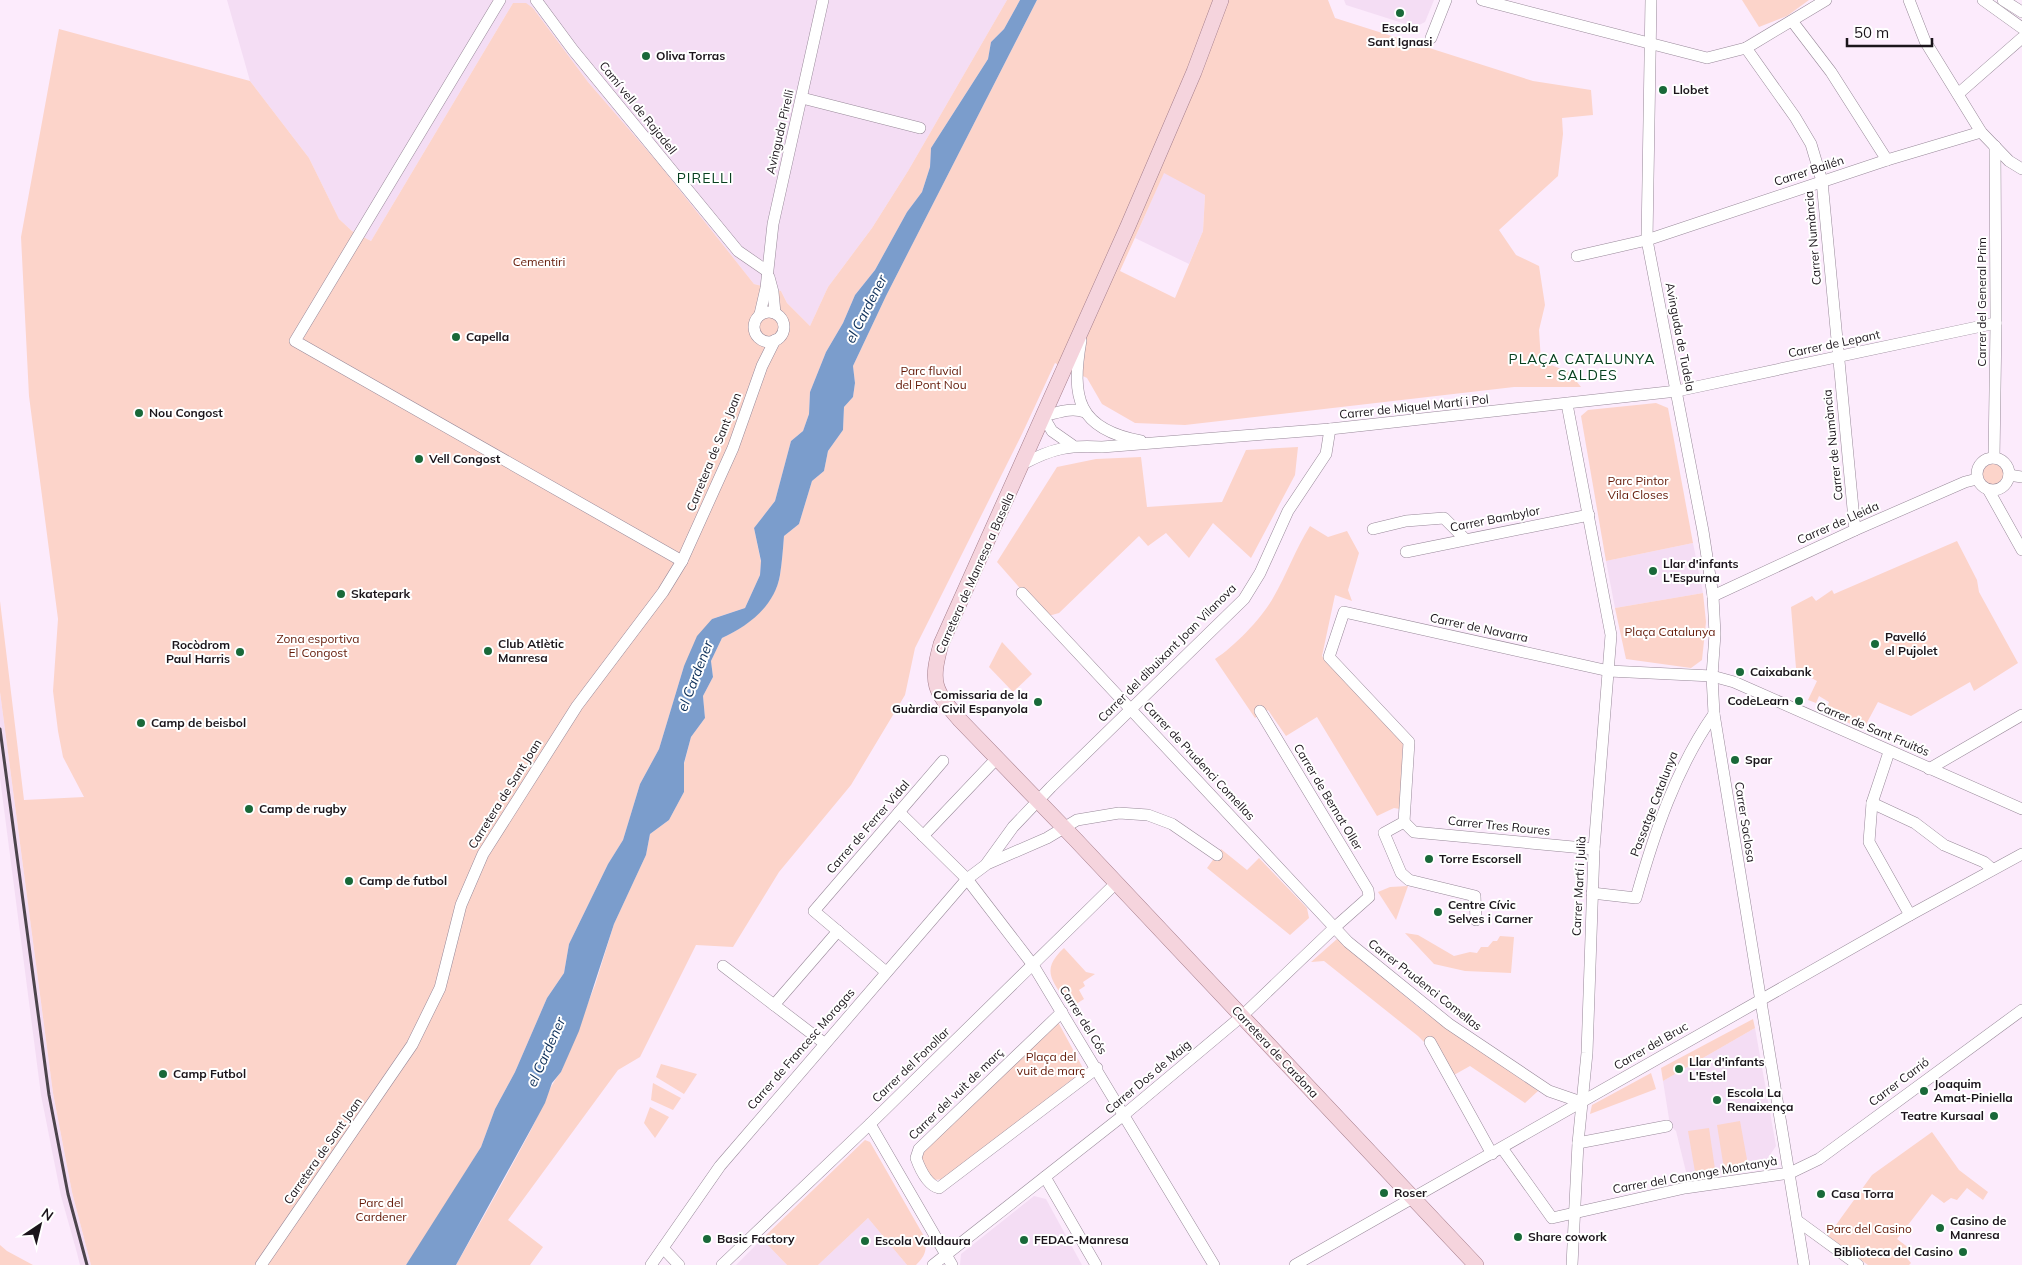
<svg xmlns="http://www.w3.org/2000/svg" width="2022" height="1265" font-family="Mulish,sans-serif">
<rect width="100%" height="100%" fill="#fcebfc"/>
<!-- built -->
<g fill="#f4ddf4">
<polygon points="227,0 1007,0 908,171 872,228 828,287 810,326 787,303 781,291 754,284 659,164 588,82 533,8 526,4 513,3 371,241 352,231 339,219 309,158 250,81"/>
<polygon points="1344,0 1434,0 1425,22 1415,27 1346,5"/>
<polygon points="1164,172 1205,194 1203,231 1189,264 1135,238"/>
<polygon points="1693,543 1703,593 1615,608 1606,561"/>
<polygon points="0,692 53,1093 72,1192 91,1265 80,1265 77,1253 61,1196 41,1095 0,778"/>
<polygon points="1755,1028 1776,1146 1761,1168 1688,1180 1676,1131 1670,1125 1663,1081"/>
<polygon points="1034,1196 1046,1199 1082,1265 960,1265 961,1254"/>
<polygon points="868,1218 907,1265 818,1265"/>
<polygon points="762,1239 787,1265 736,1265"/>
</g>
<!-- green -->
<g fill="#fcd4ca" fill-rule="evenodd">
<polygon points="1007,0 1020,0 1004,29 991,42 988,59 931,148 930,167 922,192 907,212 875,270 855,295 843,323 826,352 810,392 809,414 803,431 791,441 775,501 754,528 761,562 760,575 745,608 712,619 684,666 659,749 640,784 623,840 608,864 569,944 564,973 547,998 515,1072 495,1109 481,1147 416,1252 406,1265 91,1265 72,1192 53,1093 0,692 0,601 24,800 84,797 63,757 58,731 53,691 58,619 29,396 21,237 59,29 250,81 309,158 339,219 352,231 371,241 513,3 526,3 533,8 588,82 659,164 754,284 781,291 787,303 810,326 828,287 872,228 908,171"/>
<path d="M1037 0H1328L1335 18 1533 81 1591 90 1593 115 1562 118 1563 134 1558 176 1499 230 1516 255 1539 266 1545 305 1539 330 1541 361 1569 372 1581 387H1514L1185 425 1135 423 1102 404 1087 378 1055 363 1022 434 915 648 905 695 851 785 779 872 733 947 696 945 640 1057 618 1070 508 1220 543 1247 530 1265H456C482 1220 507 1175 531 1130 541 1111 547 1089 561 1072L595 985 614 924 646 855 650 834 669 820 684 792V764L691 737 705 718 703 696 713 677 711 661 722 638C748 626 775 605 780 575 782 562 783 549 784 536L799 524 812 481 824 471 828 451 843 430 844 407 853 397 855 383 853 366 886 296ZM1164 173 1205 195 1203 231 1175 298 1120 271Z"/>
<polygon points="1742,0 1809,0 1787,16 1759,27"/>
<polygon points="1656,403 1668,408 1693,543 1606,561 1581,416 1588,410"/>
<polygon points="1298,447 1295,475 1251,558 1213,523 1189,558 1166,533 1148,546 1139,536 1059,613 1045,617 997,562 1057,467 1096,459 1141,457 1147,507 1222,502 1246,450"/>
<circle cx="1993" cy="475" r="11"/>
<path d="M1310 526 1328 537 1347 531 1359 553 1348 590 1352 601 1335 595 1322 656 1403 743 1400 809 1394 808 1377 816 1317 717 1286 736 1268 710 1255 718 1215 659C1234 647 1262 618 1273 598 1287 574 1295 550 1310 526Z"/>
<polygon points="1957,541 1977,580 1979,592 2018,663 1974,691 1970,682 1911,716 1878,702 1863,730 1826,712 1829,702 1819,696 1816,703 1808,700 1817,681 1798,671 1796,668 1791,607 1812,596 1816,601 1832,590 1834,594"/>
<polygon points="1703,593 1706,622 1702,660 1691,668 1626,659 1615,608"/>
<polygon points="1002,642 1032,674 1013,692 989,667"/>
<polygon points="1221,849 1247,870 1259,858 1307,908 1309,918 1290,935 1207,868"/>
<polygon points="1408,886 1396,920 1378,892 1390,887"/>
<polygon points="1405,933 1418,935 1454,956 1470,952 1477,953 1481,947 1488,947 1493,941 1497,941 1500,936 1514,937 1511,973 1465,971 1434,964"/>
<polygon points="1337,939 1423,1011 1538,1091 1525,1103 1470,1066 1445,1080 1426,1044 1418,1036 1324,961 1311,962"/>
<path d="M1064 948 1086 972 1095 974 1083 982 1085 986 1079 990 1084 999 1070 1008C1055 982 1038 972 1064 948Z"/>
<polygon points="1753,1019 1755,1028 1663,1081 1661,1068"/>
<polygon points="1058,1022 1084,1070 946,1179 933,1180 920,1159 925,1150"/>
<polygon points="661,1064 697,1074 684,1094 656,1077"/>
<polygon points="1651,1073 1656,1089 1590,1114 1592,1105"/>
<polygon points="653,1083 681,1098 673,1110 651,1100"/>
<polygon points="650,1107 669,1117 655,1138 644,1123"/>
<polygon points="1740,1121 1748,1165 1724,1169 1717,1125"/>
<polygon points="1709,1128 1715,1169 1695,1172 1688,1131"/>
<polygon points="1932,1132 1959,1170 1988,1192 1983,1200 1967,1188 1957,1200 1951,1198 1944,1203 1932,1194 1897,1239 1909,1248 1906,1257 1911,1263 1909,1265 1868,1265 1828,1236 1872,1175"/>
<path d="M865 1140 870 1142 925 1238C927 1251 925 1256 916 1265H907L868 1218 818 1265H787L762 1239Z"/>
<polygon points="0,1245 7,1251 33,1265 0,1265"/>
</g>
<!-- water -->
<path fill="#7b9dcc" d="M1020 0H1037L886 296 853 366 855 383 853 397 844 407 843 430 828 451 824 471 812 481 799 524 784 536C783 549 782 562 780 575 775 606 748 626 722 638L711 661 713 677 703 696 705 718 691 737 684 763V792L669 820 650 834 646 855 614 924 579 1031 561 1072 552 1083 545 1103 531 1129 456 1265H406L481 1147 495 1109 515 1072 547 998 564 973 569 944 608 864 623 840 640 784 659 749 684 666 697 636 712 619 745 608 760 575 761 561 754 528 775 501 791 441 803 431 809 414 810 392 826 352 843 323 855 295 875 270 907 212 922 192 930 167 931 148 988 59 991 42 1004 29Z"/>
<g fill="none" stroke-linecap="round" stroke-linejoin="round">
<defs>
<g id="minor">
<polyline points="500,0 295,341 682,561"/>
<polyline points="536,0 573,50 738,251 767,271"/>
<polyline points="1482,0 1707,58 1746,48 1826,0"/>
<polyline points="1651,0 1647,240 1703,531 1713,596 1715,634 1712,676 1714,714 1804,1265"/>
<polyline points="1909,0 1925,41 1981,132 2009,161 2022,169"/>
<polyline points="1983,0 2022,28"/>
<polyline points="2003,0 2022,12"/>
<polyline points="1792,21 1831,72 1887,160"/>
<polyline points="1431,38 1446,0"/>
<polyline points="1746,48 1795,117 1811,144 1822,181 1855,530"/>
<polyline points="1958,94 2022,38"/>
<polyline points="802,98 920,128"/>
<polyline points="1577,256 1647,240 1887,160 1981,132"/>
<polyline points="769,277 773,292 775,313"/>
<circle cx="769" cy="327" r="15"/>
<polyline points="760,314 766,288 773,224 823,0"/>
<path d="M1081 340C1071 398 1077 429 1141 441"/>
<polyline points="1567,404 1611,635 1594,849 1587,1053 1578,1143 1572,1265"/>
<path d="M1072 445 1052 431 1043 416C1058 413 1070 407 1085 412"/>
<circle cx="1993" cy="474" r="16"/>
<polyline points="1994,458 1996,323 1995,146"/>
<path d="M1023 464C1053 448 1069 445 1102 447L1330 429 1677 391 1996 323"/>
<polyline points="2009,475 2022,477"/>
<polyline points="1989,491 2022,550"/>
<polyline points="1373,529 1406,521 1444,518 1465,539"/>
<polyline points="1406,552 1589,515"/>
<polyline points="1022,593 1348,942 1449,1024 1549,1091 1581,1102"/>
<polyline points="1713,596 1855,530 1965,482 1977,479"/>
<polyline points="1889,752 1872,803 1869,842 1910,915"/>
<polyline points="1929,769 2022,715"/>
<polyline points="1872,803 1915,823 1944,845 1984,862 1992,869"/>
<polyline points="899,812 967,879 1033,965 1214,1265"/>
<polyline points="1404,822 1409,742 1329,657 1344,612 1609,671 1712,676 1734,682 2022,809"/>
<polyline points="1404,822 1414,832 1594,849"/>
<polyline points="1404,822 1384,833 1401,873 1409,880 1475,896 1476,920"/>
<polyline points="923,836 997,758"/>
<polyline points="987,863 1013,827 1051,787 1244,599 1260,573 1288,511 1326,454 1330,429"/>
<path d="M1592 893 1636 898C1654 834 1676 768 1714 714"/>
<polyline points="723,966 824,1043"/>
<polyline points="886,972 814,911 943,761"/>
<polyline points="774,1005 838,931"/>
<path d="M1062 1012 919 1149 916 1158C920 1169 927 1185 939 1188L1097 1068"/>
<polyline points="1430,1042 1492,1154"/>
<polyline points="870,1124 952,1265"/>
<polyline points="1578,1143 1667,1126"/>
<polyline points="1502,1148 1552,1218 1685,1188 1790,1173 1819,1159 2022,1010"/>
<polyline points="1045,1177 1096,1265"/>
<polyline points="1799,1222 1858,1265"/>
<polyline points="663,1248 679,1265"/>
<polyline points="261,1265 412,1045 440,988 461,905 483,854 577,706 663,592 682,561 733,448 762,366 775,340"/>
<polyline points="651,1265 720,1166 967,879 987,864 1047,838 1077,820 1119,813 1148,815 1172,824 1217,855"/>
<polyline points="722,1265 870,1124 1116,883"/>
<polyline points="933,1265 1125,1114 1242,1016 1334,928 1369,897 1368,890 1260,711"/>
<polyline points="1295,1265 1910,915 2022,854"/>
</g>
<path id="major" d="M1221 0 1194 72 1128 226 941 644C930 684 934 690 960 720L1075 839 1476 1265"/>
</defs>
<!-- minor casing -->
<use href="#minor" stroke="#988999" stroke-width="12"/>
<!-- major casing -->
<use href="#major" stroke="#a57e8b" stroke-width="16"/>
<!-- minor -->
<use href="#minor" stroke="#fff" stroke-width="11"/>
<!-- major -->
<use href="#major" stroke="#f5d4dd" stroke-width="15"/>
<!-- rail -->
<polyline stroke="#4c444c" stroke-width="3" points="0,729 49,1095 68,1194 87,1265"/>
</g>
<!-- markers -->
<g fill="#196939" stroke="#fff" stroke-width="2">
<circle cx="1400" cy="13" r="5"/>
<circle cx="646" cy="56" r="5"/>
<circle cx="1663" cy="90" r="5"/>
<circle cx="456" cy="337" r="5"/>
<circle cx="139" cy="413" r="5"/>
<circle cx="419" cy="459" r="5"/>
<circle cx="1653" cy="571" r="5"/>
<circle cx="341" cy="594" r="5"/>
<circle cx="1875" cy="644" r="5"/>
<circle cx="488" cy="651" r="5"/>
<circle cx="240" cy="652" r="5"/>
<circle cx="1740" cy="672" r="5"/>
<circle cx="1799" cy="701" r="5"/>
<circle cx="1038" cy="702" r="5"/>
<circle cx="141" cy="723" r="5"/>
<circle cx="1735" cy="760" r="5"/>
<circle cx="249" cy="809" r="5"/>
<circle cx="1429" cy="859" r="5"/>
<circle cx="349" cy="881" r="5"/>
<circle cx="1438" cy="912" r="5"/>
<circle cx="1679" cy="1069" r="5"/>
<circle cx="163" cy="1074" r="5"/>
<circle cx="1924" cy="1091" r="5"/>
<circle cx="1717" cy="1100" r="5"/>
<circle cx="1994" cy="1116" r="5"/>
<circle cx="1384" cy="1193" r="5"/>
<circle cx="1821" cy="1194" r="5"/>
<circle cx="1940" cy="1228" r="5"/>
<circle cx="1518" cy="1237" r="5"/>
<circle cx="707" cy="1239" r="5"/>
<circle cx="1024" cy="1240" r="5"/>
<circle cx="865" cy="1241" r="5"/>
<circle cx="1963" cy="1252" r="5"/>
</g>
<g text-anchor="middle" stroke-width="4" stroke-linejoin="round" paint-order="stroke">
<!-- poi labels -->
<g font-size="12" font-weight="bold" fill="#1b151b" stroke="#fff" text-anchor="start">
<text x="1400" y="32" text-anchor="middle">Escola<tspan x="1400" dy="14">Sant Ignasi</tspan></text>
<text x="656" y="60">Oliva Torras</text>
<text x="1673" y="94">Llobet</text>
<text x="466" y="341">Capella</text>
<text x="149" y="417">Nou Congost</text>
<text x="429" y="463">Vell Congost</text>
<text x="1663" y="568">Llar d'infants<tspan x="1663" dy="14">L'Espurna</tspan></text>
<text x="351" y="598">Skatepark</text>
<text x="1885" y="641">Pavelló<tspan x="1885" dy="14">el Pujolet</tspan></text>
<text x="498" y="648">Club Atlètic<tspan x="498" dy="14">Manresa</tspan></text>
<text x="230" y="649" text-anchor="end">Rocòdrom<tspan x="230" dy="14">Paul Harris</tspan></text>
<text x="1750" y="676">Caixabank</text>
<text x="1028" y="699" text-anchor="end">Comissaria de la<tspan x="1028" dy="14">Guàrdia Civil Espanyola</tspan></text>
<text x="1789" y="705" text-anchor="end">CodeLearn</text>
<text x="151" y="727">Camp de beisbol</text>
<text x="1745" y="764">Spar</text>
<text x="259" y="813">Camp de rugby</text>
<text x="1439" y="863">Torre Escorsell</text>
<text x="359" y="885">Camp de futbol</text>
<text x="1448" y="909">Centre Cívic<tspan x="1448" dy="14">Selves i Carner</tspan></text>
<text x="1689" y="1066">Llar d'infants<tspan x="1689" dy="14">L'Estel</tspan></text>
<text x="173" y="1078">Camp Futbol</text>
<text x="1934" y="1088">Joaquim<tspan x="1934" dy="14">Amat-Piniella</tspan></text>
<text x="1727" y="1097">Escola La<tspan x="1727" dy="14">Renaixença</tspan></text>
<text x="1984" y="1120" text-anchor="end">Teatre Kursaal</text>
<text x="1394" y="1197">Roser</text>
<text x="1831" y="1198">Casa Torra</text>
<text x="1950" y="1225">Casino de<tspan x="1950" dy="14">Manresa</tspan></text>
<text x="1528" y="1241">Share cowork</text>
<text x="717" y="1243">Basic Factory</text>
<text x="1034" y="1244">FEDAC-Manresa</text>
<text x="875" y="1245">Escola Valldaura</text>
<text x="1953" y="1256" text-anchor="end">Biblioteca del Casino</text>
</g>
<!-- street labels -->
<g font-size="12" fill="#1b151b" stroke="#fff">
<text transform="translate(638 108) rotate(51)" y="4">Camí vell de Rajadell</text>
<text transform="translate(780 132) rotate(-77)" y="4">Avinguda Pirelli</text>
<text transform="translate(1809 171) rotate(-18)" y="4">Carrer Bailén</text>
<text transform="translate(1813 238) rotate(-95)" y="4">Carrer Numància</text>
<text transform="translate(1982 302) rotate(-90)" y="4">Carrer del General Prim</text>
<text transform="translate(1680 337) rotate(79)" y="4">Avinguda de Tudela</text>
<text transform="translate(1834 344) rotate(-12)" y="4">Carrer de Lepant</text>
<text transform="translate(1414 407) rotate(-6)" y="4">Carrer de Miquel Martí i Pol</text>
<text transform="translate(1833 445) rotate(-96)" y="4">Carrer de Numància</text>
<text transform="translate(714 452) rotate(-68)" y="4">Carretera de Sant Joan</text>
<text transform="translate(1495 519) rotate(-11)" y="4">Carrer Bambylor</text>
<text transform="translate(1838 523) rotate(-24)" y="4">Carrer de Lleida</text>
<text transform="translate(975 573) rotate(-66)" y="4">Carretera de Manresa a Basella</text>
<text transform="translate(1479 628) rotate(12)" y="4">Carrer de Navarra</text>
<text transform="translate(1167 653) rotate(-45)" y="4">Carrer del dibuixant Joan Vilanova</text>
<text transform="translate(1873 729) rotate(23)" y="4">Carrer de Sant Fruitós</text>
<text transform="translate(1199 761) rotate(47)" y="4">Carrer de Prudenci Comellas</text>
<text transform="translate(505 794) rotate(-58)" y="4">Carretera de Sant Joan</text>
<text transform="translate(1328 797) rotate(59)" y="4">Carrer de Bernat Oller</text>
<text transform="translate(1654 804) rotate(-69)" y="4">Passatge Catalunya</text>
<text transform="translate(1745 822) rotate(81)" y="4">Carrer Saclosa</text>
<text transform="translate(1499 826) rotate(6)" y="4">Carrer Tres Roures</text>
<text transform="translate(868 827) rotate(-49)" y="4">Carrer de Ferrer Vidal</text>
<text transform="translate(1579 886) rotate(-87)" y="4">Carrer Martí i Julià</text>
<text transform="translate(1425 985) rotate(38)" y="4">Carrer Prudenci Comellas</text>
<text transform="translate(1083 1020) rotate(58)" y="4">Carrer del Cós</text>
<text transform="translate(1651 1046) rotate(-30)" y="4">Carrer del Bruc</text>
<text transform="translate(801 1049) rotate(-49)" y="4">Carrer de Francesc Moragas</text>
<text transform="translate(1275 1052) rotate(47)" y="4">Carretera de Cardona</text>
<text transform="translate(911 1065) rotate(-44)" y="4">Carrer del Fonollar</text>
<text transform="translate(1148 1077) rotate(-40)" y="4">Carrer Dos de Maig</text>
<text transform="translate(1899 1082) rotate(-37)" y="4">Carrer Carrió</text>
<text transform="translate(956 1094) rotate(-44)" y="4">Carrer del vuit de març</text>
<text transform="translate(323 1151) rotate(-55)" y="4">Carretera de Sant Joan</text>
<text transform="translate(1695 1175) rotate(-10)" y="4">Carrer del Canonge Montanyà</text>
</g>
<!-- park labels -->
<g font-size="12" fill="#631907" stroke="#fff">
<text x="539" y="266">Cementiri</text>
<text x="931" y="375">Parc fluvial<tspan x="931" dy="14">del Pont Nou</tspan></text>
<text x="1638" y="485">Parc Pintor<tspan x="1638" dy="14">Vila Closes</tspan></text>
<text x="1670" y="636">Plaça Catalunya</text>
<text x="318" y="643">Zona esportiva<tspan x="318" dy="14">El Congost</tspan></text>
<text x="1051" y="1061">Plaça del<tspan x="1051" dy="14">vuit de març</tspan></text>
<text x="381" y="1207">Parc del<tspan x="381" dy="14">Cardener</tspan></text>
<text x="1869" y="1233">Parc del Casino</text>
</g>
<!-- neighbourhood labels -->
<g font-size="14" letter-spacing="1" fill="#084120" stroke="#fff">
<text x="705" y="183">PIRELLI</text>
<text x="1582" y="364">PLAÇA CATALUNYA<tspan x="1582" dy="16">- SALDES</tspan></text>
</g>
<!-- water labels -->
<g font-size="14" font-style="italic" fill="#0b2e59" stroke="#fff">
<text transform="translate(866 309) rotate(-63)" y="5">el Cardener</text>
<text transform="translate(695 676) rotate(-69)" y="5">el Cardener</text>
<text transform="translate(546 1052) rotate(-66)" y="5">el Cardener</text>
</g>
</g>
<!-- north arrow -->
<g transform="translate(40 1225) rotate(35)" stroke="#ffffff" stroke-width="4" paint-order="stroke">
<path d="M0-4L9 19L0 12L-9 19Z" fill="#1b151b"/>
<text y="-8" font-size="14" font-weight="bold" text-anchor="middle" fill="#1b151b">N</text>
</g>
<!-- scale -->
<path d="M1847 38v8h85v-8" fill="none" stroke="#1b151b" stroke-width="2.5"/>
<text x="1854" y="38" font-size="15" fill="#1b151b" stroke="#ffffff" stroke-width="4" paint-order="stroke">50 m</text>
</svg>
